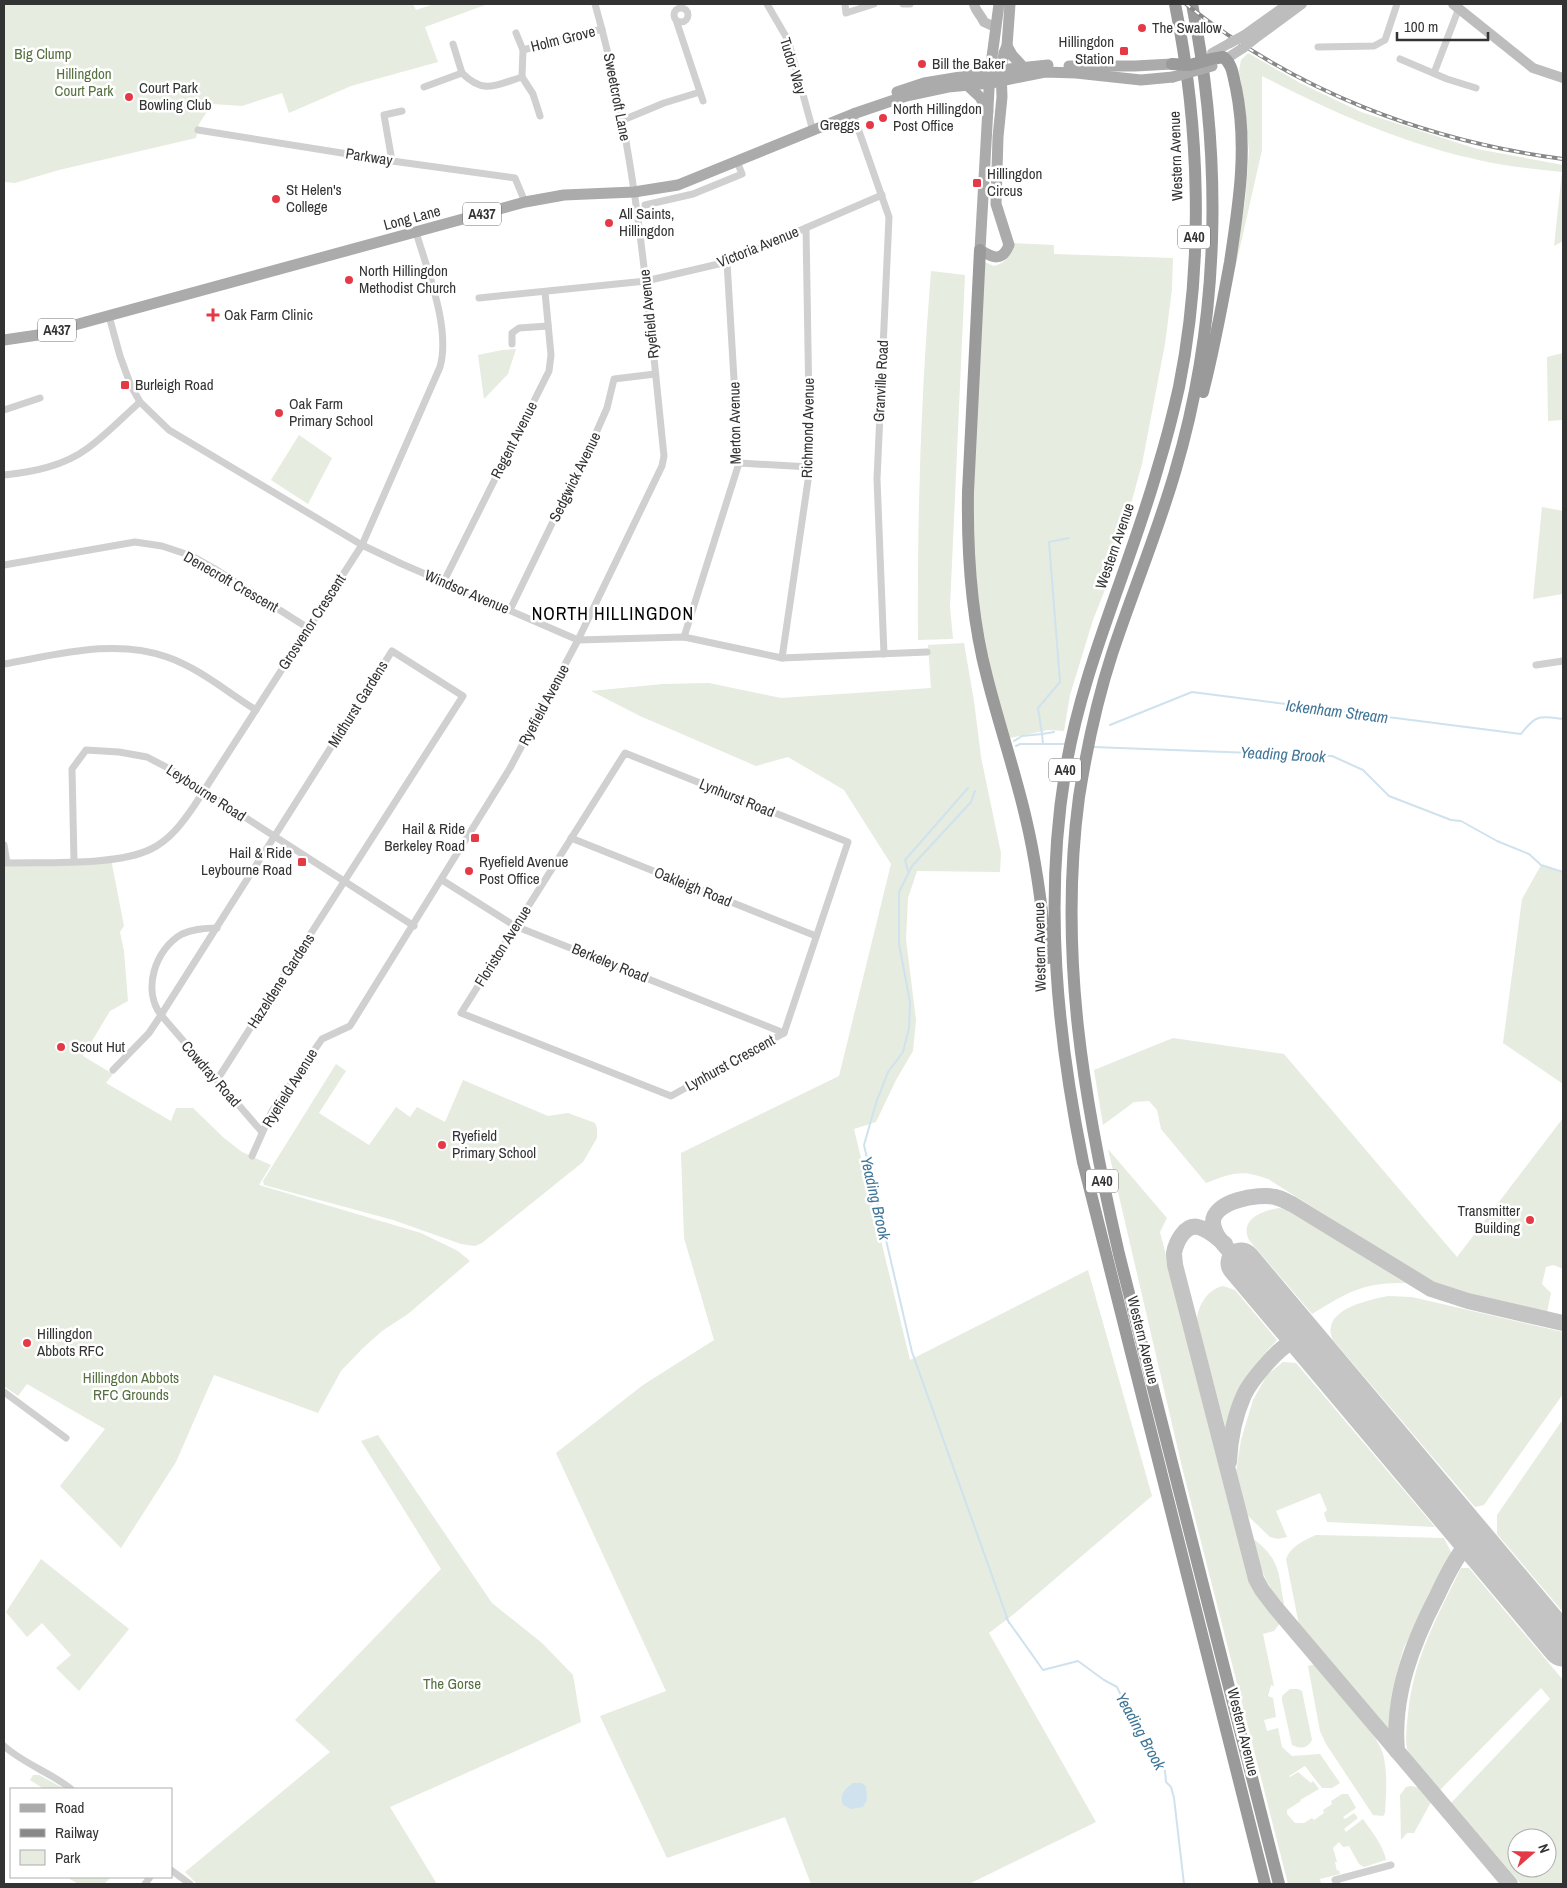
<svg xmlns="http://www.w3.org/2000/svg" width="1567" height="1888" font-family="'Archivo Narrow',sans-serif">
<rect width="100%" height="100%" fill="#fff"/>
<!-- green -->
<g fill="#e6ecdf" fill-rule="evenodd">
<polygon points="4,4 413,4 416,10 434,4 488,4 425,27 438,62 351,86 289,113 282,93 242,106 212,104 199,124 196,138 59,170 15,183 4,182"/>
<path d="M1248 53 1302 84 1361 112 1477 149 1563 165V241L1554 246 1562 172C1536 169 1509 167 1483 161 1405 145 1332 112 1262 76V150L1226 309 1245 202 1249 151 1244 100 1239 71 1241 60Z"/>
<path d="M1013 243 1054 245V254L1173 258 1172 289 1165 344 1142 464 1112 572 1093 620 1070 695 1064 731 1048 730 1010 738 999 711 974 583 972 529 982 261 994 266C1009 262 1007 256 1013 243Z"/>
<path d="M931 271 965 275 950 607 953 639 918 640C917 517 921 394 931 271Z"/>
<polygon points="516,349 508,374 484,399 478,355 502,350"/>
<polygon points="1563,353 1563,420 1548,421 1547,357"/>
<polygon points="299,435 332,458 308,504 271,480"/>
<polygon points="1542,507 1563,511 1563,594 1533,599"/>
<polygon points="964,643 974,701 981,757 1001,853 1000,872 917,871 908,898 906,939 916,1020 913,1051 896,1080 876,1122 854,1129 910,1360 1088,1270 1152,1496 1014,1614 977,1642 989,1633 1096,1822 969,1884 811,1884 785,1817 667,1858 600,1716 666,1691 556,1453 643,1385 714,1340 684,1238 681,1153 839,1076 891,864 844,790 788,757 756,766 640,716 591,691 663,684 709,683 781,698 931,688 928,645"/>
<polygon points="111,859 124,926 120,932 124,951 128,1001 110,1011 83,1056 113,1074 106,1083 171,1121 176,1108 193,1108 224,1138 242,1152 271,1165 259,1185 421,1233 458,1251 470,1261 408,1314 382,1331 362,1349 341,1371 318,1413 214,1375 176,1462 121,1548 60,1486 105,1429 27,1384 18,1396 4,1386 4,864"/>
<polygon points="1541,865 1563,872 1563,1084 1503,1043 1522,899"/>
<path d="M1173 1038 1284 1054 1457 1257 1563 1118V1269L1554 1265 1546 1267 1542 1284 1551 1293 1547 1312 1447 1289 1437 1285 1268 1179C1241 1169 1232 1173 1206 1183L1161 1129 1157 1110 1149 1101 1134 1102 1103 1125 1094 1070Z"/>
<polygon points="336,1064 346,1071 319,1113 369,1145 396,1107 410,1117 417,1107 445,1122 463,1080 548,1116 568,1113 595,1123 597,1128 597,1138 583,1162 482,1243 475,1246 461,1244 393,1220 264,1185 263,1181"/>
<path d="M1108 1149 1167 1218 1160 1232 1249 1577C1256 1595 1267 1608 1280 1623L1274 1631 1263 1634 1274 1686 1271 1685 1268 1696 1273 1698 1276 1717 1264 1720 1267 1731 1278 1728 1282 1747 1292 1756 1320 1754 1340 1783 1332 1788H1322L1305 1766 1289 1776 1290 1777 1298 1772 1311 1783 1313 1781 1319 1789 1300 1800 1301 1801 1287 1810V1814L1295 1823H1304L1312 1818 1314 1820 1324 1813 1323 1810 1332 1804 1331 1801 1342 1794H1348L1356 1808 1343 1817 1345 1819 1354 1813 1358 1818 1344 1829 1346 1832 1363 1819C1372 1832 1383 1845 1386 1860L1364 1867 1359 1864 1349 1846 1343 1847 1339 1842 1333 1848 1337 1862H1335L1337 1871 1339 1870 1340 1874 1320 1879 1321 1884H1288L1182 1467Z"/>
<path d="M1280 1208 1290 1211 1405 1283C1363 1282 1346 1293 1312 1314L1249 1240C1239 1219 1263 1210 1280 1208Z"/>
<path d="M1223 1286 1235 1290 1277 1340C1266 1352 1253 1366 1244 1380 1235 1396 1232 1415 1227 1433L1197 1320C1198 1305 1208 1289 1223 1286Z"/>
<path d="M1388 1296 1412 1297 1563 1332V1394L1484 1505 1475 1507 1333 1340C1319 1310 1368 1300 1388 1296Z"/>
<polygon points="1283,1362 1296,1363 1435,1527 1327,1522 1324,1513 1327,1510 1320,1493 1276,1511 1287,1537 1278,1539 1270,1537 1247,1515 1236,1472 1241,1440 1253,1400 1267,1375"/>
<polygon points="1563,1419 1563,1612 1497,1534 1497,1515"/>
<polygon points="378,1435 492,1603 542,1643 573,1675 581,1722 390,1807 437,1884 197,1884 185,1872 330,1752 295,1720 441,1569 361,1441"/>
<path d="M1316 1535 1444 1538 1452 1554 1404 1647C1395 1674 1392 1702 1389 1730L1299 1625 1286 1559C1290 1547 1304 1540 1316 1535Z"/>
<path d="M1255 1540C1281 1561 1278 1573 1284 1603L1283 1605C1265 1583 1260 1568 1253 1541Z"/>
<polygon points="41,1559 129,1629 79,1691 56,1668 71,1655 42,1623 27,1637 6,1612"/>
<path d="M1461 1568H1469L1563 1680V1884H1521L1451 1803 1550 1699 1541 1688 1440 1790C1434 1782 1409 1756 1407 1749 1405 1738 1407 1725 1408 1714 1413 1660 1437 1617 1461 1568ZM1517 1838H1547V1868H1517Z"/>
<path d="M1315 1664C1333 1685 1376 1730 1383 1754 1388 1773 1386 1793 1385 1813L1383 1816 1373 1815 1326 1744 1320 1731 1308 1666Z"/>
<path d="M1290 1689H1298L1302 1691 1312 1740C1307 1749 1301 1749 1292 1745L1282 1700V1696Z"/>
<polygon points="33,1775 39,1775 65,1789 44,1789 30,1780"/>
<polygon points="1411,1786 1421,1788 1431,1802 1414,1833 1407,1833 1401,1840 1400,1795 1406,1787"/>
<polygon points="67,1877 111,1877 104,1884 78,1884"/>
</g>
<!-- water -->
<path fill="#cfe2ee" d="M853 1783H861L866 1786 867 1800 863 1807 851 1809 843 1805C839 1794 845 1789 853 1783Z"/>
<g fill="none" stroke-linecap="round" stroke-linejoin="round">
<!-- stream -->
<g stroke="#cfe2ee" stroke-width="2">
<path d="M1110 725 1192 692 1521 734C1536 714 1540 716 1563 719"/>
<polyline points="1014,741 1022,736 1042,734 1038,708 1060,682 1049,542 1069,538"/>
<polyline points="1043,744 1042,734 1054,732"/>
<polyline points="1016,746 1020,744 1065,744"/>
<polyline points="1093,747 1332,756 1363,770 1389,796 1451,820 1461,821 1497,841 1529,854 1541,865 1563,872"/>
<polyline points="975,791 971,802 912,866 899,892 899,944 910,1002 909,1028 903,1052 888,1072 876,1103 864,1145 912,1352 1009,1623"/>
<polyline points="908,871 905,860 968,788"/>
<polyline points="1006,1618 1043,1670 1078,1661 1104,1680 1117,1687 1131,1716 1165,1771 1166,1782 1171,1787 1174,1798 1184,1884"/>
</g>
<!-- taxiway -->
<g stroke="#c4c4c4" stroke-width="16">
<path d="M1225 1244C1217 1238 1208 1229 1198 1227 1185 1224 1176 1242 1174 1253 1174 1257 1175 1262 1175 1265L1256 1579 1262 1590 1275 1607 1510 1884"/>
<path d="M1241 1263C1232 1253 1214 1238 1213 1223 1212 1201 1259 1193 1275 1197 1281 1198 1287 1202 1292 1204L1431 1289 1468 1301 1563 1323"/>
<path d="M1229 1462C1230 1440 1235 1415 1244 1395 1250 1382 1283 1340 1297 1341 1303 1342 1309 1347 1314 1350"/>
<path d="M1397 1751C1392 1696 1412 1644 1437 1596 1444 1581 1451 1566 1461 1552 1471 1547 1477 1548 1487 1554"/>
</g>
<!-- runway -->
<polyline stroke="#c4c4c4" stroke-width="41" points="1241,1263 1563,1646"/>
<!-- street -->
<g stroke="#d0d0d0" stroke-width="7">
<polyline points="767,4 788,40 813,131"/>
<polyline points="845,4 846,13 874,4"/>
<polyline points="903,4 910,4"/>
<circle cx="681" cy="15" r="7"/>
<polyline points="676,20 703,101"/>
<polyline points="516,33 523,50"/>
<polyline points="453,44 462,73"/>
<polyline points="1318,47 1374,46 1385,40 1397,4"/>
<polyline points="1400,59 1447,79 1476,88"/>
<polyline points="1434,73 1459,8"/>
<polyline points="522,77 533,94 540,116"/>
<path d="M424 87 462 73C484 95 496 85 522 77L523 50 602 29"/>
<polyline points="853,114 889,217 877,479 884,654"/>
<polyline points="623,120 664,103 700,92"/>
<polyline points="198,130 392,161 515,178 525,202"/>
<polyline points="392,161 384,115 402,111"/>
<polyline points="645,205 693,194 742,174 737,161"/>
<polyline points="479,298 646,281 727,262 882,195"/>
<polyline points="109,316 120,356 131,386 140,402 169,430 362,545 402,564 578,640 684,637 782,658 927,652"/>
<polyline points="512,344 512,333 519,328 548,326"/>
<polyline points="4,410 40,398"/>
<polyline points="739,463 810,467"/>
<path d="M4 475C33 472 64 466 88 448 106 435 123 417 140 402"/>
<polyline points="4,565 135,542 162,546 192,556 215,569 308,628"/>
<polyline points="444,581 549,371 551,355 545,292"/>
<polyline points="510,610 596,433 607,408 614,379 655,374"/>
<polyline points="684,637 739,463 727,262"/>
<polyline points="782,658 810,467 806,228"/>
<path d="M4 664C56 655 115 638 167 657 199 668 227 692 256 710"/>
<polyline points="1536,665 1563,661"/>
<polygon points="625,753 848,842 784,1033 671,1096 461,1013"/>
<polyline points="571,838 816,936"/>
<path d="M4 845 7 863C46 862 117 866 151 849 170 840 183 822 194 806L362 545 440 367C451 328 427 270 416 232"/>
<polyline points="74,861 72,769 86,750 119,752 147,757 170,769 414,926"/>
<polyline points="442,880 515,926 784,1033"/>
<path d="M217 928C205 928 193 929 182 934 155 949 142 990 161 1015L262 1132"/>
<polyline points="113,1070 149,1033 161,1015 392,651 463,696 217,1080"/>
<path d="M252 1156 272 1111 322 1039 350 1026 510 768 578 640 662 466 664 456C648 304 637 151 595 4"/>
<polyline points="4,1392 66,1438"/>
<path d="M4 1746C24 1764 50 1772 71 1789"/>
<polyline points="171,1870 190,1884"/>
<polyline points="145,1884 150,1877"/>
<polyline points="1337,1884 1335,1880 1391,1865"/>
</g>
<!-- secondary -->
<g stroke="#bdbdbd" stroke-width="10">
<path d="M974 4C976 12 981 15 984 22L995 27"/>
<polyline points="1453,4 1533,68 1563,78"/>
<polyline points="1243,36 1288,4"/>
<polyline points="1253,40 1302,4"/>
<polyline points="1212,53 1230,43"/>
<polyline points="1226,59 1243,48"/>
</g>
<!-- primary -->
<g stroke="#ababab" stroke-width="11">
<path d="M999 4 990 72 980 250C993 258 1002 262 1009 245L996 204 998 137 1002 97 1001 71 1004 53 1007 46 1010 4"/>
<polyline points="1007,46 1012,55 1023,67"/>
<polyline points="1069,66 1135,66 1172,64"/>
<polyline points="967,85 980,97 988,111"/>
<polyline points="897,92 924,83 1009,69 1048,65"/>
<polyline points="4,340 38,335 525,202 564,195 634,192 678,185 853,114 906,96 948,87 991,83 1045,72 1076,73 1141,80 1173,77"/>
</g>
<!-- highway -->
<g stroke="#9a9a9a" stroke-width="12">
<path d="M1175 4C1200 127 1204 263 1179 387 1173 414 1166 441 1158 467 1129 570 1082 667 1065 773 1044 903 1057 1034 1083 1162L1265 1884"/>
<path d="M1192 4C1223 159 1220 321 1175 472 1157 534 1132 593 1112 654 1098 697 1086 753 1079 797 1058 954 1084 1102 1119 1254L1279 1884"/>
<path d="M980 250 968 492C967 555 971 616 987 677 999 725 1015 771 1026 819 1037 865 1042 912 1048 958"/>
<path d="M1203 392C1214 349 1222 306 1230 262 1239 203 1248 147 1236 88 1233 77 1233 64 1223 57L1212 59"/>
</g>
<defs>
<path id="rail" d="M1186 4C1295 91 1426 141 1563 159"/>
</defs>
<!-- rail casing -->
<use href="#rail" stroke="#888" stroke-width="4"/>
<!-- rail -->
<use href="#rail" stroke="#fff" stroke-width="2" stroke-dasharray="5.5" stroke-linecap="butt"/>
<!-- secondary-bridge -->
<g stroke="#bdbdbd" stroke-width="10">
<polyline points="1230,43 1243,36"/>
<polyline points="1243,48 1253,40"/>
</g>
<!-- primary-bridge -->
<polyline stroke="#ababab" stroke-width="11" points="1173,77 1212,66"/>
<!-- highway-bridge -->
<polyline stroke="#9a9a9a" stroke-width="12" points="1172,64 1190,65 1212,59"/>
</g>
<!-- markers -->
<g fill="#e63946" stroke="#fff" stroke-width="2">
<circle cx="1142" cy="28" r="5"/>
<rect x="1119" y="46" width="10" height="10" rx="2.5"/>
<circle cx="922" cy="64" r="5"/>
<circle cx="129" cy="97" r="5"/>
<circle cx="883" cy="118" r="5"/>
<circle cx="870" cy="125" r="5"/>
<rect x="972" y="178" width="10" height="10" rx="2.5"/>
<circle cx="276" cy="199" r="5"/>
<circle cx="609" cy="223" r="5"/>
<circle cx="349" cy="280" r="5"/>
<path d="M210.5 307.5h5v5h5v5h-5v5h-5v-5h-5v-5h5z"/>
<rect x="120" y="380" width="10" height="10" rx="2.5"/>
<circle cx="279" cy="413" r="5"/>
<rect x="470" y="833" width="10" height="10" rx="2.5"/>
<rect x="297" y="857" width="10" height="10" rx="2.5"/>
<circle cx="469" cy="871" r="5"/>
<circle cx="61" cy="1047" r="5"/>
<circle cx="442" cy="1145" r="5"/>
<circle cx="1530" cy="1220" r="5"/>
<circle cx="27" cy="1343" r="5"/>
</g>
<g text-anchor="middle" stroke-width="5" stroke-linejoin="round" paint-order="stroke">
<!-- shield labels -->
<g fill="#fff" stroke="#707070" stroke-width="1">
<rect x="463" y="202.5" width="38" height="23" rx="4"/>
<rect x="1178" y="225.5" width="32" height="23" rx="4"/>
<rect x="38" y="318.5" width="38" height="23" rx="4"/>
<rect x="1049" y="758.5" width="32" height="23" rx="4"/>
<rect x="1086" y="1169.5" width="32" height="23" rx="4"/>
</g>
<g font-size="14" font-weight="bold" fill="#333">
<text x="482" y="219">A437</text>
<text x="1194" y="242">A40</text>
<text x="57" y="335">A437</text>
<text x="1065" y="775">A40</text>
<text x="1102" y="1186">A40</text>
</g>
<!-- poi labels -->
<g font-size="15" fill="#333" stroke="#fff" text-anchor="start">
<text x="1152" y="33">The Swallow</text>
<text x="1114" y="47" text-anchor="end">Hillingdon<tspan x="1114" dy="17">Station</tspan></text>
<text x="932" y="69">Bill the Baker</text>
<text x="139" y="93">Court Park<tspan x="139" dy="17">Bowling Club</tspan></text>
<text x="893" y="114">North Hillingdon<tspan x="893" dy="17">Post Office</tspan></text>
<text x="860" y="130" text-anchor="end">Greggs</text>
<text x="987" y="179">Hillingdon<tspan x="987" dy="17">Circus</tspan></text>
<text x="286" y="195">St Helen's<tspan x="286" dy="17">College</tspan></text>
<text x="619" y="219">All Saints,<tspan x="619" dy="17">Hillingdon</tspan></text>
<text x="359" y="276">North Hillingdon<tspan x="359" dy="17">Methodist Church</tspan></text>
<text x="224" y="320">Oak Farm Clinic</text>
<text x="135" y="390">Burleigh Road</text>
<text x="289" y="409">Oak Farm<tspan x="289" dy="17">Primary School</tspan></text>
<text x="465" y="834" text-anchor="end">Hail &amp; Ride<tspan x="465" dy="17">Berkeley Road</tspan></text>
<text x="292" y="858" text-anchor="end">Hail &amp; Ride<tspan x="292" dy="17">Leybourne Road</tspan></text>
<text x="479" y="867">Ryefield Avenue<tspan x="479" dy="17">Post Office</tspan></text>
<text x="71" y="1052">Scout Hut</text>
<text x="452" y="1141">Ryefield<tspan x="452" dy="17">Primary School</tspan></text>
<text x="1520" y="1216" text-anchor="end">Transmitter<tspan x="1520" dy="17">Building</tspan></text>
<text x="37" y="1339">Hillingdon<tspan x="37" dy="17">Abbots RFC</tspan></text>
</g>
<!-- street labels -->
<g font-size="15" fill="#333" stroke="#fff">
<text transform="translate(563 39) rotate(-14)" y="5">Holm Grove</text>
<text transform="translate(793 66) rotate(73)" y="5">Tudor Way</text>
<text transform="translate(617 97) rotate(79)" y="5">Sweetcroft Lane</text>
<text transform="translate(1176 156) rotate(-92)" y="5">Western Avenue</text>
<text transform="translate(369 157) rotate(9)" y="5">Parkway</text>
<text transform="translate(412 218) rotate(-15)" y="5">Long Lane</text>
<text transform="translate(758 247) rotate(-22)" y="5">Victoria Avenue</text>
<text transform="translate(649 314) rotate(-96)" y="5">Ryefield Avenue</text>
<text transform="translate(881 381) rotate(-87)" y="5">Granville Road</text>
<text transform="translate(735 423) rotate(-91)" y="5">Merton Avenue</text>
<text transform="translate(808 428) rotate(-89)" y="5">Richmond Avenue</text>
<text transform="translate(514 440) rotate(-63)" y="5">Regent Avenue</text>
<text transform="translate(575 477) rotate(-64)" y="5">Sedgwick Avenue</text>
<text transform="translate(1115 546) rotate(-71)" y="5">Western Avenue</text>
<text transform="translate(231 582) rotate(30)" y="5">Denecroft Crescent</text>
<text transform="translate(467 592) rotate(23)" y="5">Windsor Avenue</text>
<text transform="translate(312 622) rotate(-57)" y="5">Grosvenor Crescent</text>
<text transform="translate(358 704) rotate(-58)" y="5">Midhurst Gardens</text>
<text transform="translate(544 705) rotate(-62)" y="5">Ryefield Avenue</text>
<text transform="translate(206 793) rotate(33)" y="5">Leybourne Road</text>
<text transform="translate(737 798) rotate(22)" y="5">Lynhurst Road</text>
<text transform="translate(693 887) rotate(22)" y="5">Oakleigh Road</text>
<text transform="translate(503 946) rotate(-58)" y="5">Floriston Avenue</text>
<text transform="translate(1040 947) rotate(-91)" y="5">Western Avenue</text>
<text transform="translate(610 963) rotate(22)" y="5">Berkeley Road</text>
<text transform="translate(281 981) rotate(-57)" y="5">Hazeldene Gardens</text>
<text transform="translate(730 1063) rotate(-29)" y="5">Lynhurst Crescent</text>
<text transform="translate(211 1074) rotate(49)" y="5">Cowdray Road</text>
<text transform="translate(290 1088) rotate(-58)" y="5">Ryefield Avenue</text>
<text transform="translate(1143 1340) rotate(76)" y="5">Western Avenue</text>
<text transform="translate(1243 1732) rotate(76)" y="5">Western Avenue</text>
</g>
<!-- park labels -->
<g font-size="15" fill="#56703f" stroke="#fff">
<text x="43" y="59">Big Clump</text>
<text x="84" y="79">Hillingdon<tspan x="84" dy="17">Court Park</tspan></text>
<text x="131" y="1383">Hillingdon Abbots<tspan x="131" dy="17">RFC Grounds</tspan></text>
<text x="452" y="1689">The Gorse</text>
</g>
<!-- water labels -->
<g font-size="16" font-style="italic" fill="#3f7597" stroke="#fff">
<text transform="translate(1337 711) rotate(7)" y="6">Ickenham Stream</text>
<text transform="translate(1283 754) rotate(3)" y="6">Yeading Brook</text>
<text transform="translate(876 1198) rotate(77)" y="6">Yeading Brook</text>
<text transform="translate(1141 1731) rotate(61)" y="6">Yeading Brook</text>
</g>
<!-- quarter labels -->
<g font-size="18" letter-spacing="1" fill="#000" stroke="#fff">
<text x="613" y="620">NORTH HILLINGDON</text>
</g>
</g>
<!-- border -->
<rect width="1567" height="1888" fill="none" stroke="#333333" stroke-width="10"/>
<!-- legend -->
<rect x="10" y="1788" width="162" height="90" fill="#ffffff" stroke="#adadad"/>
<rect x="20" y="1804" width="25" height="8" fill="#ababab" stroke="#adadad"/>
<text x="55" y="1813" font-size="15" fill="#333333">Road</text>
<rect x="20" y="1829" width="25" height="8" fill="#888888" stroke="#adadad"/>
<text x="55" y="1838" font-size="15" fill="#333333">Railway</text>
<rect x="20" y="1850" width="25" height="15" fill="#e6ecdf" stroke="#adadad"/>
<text x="55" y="1863" font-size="15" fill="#333333">Park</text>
<!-- north arrow -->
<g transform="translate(1532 1853) rotate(70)"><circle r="24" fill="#ffffff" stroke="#adadad"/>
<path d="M0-4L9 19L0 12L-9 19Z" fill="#e63946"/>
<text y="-8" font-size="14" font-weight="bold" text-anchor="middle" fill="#333333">N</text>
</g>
<!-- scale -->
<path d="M1397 32v8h91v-8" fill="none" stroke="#333333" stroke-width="2.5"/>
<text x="1404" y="32" font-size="15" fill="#333333" stroke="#ffffff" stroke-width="4" paint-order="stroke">100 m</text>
</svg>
